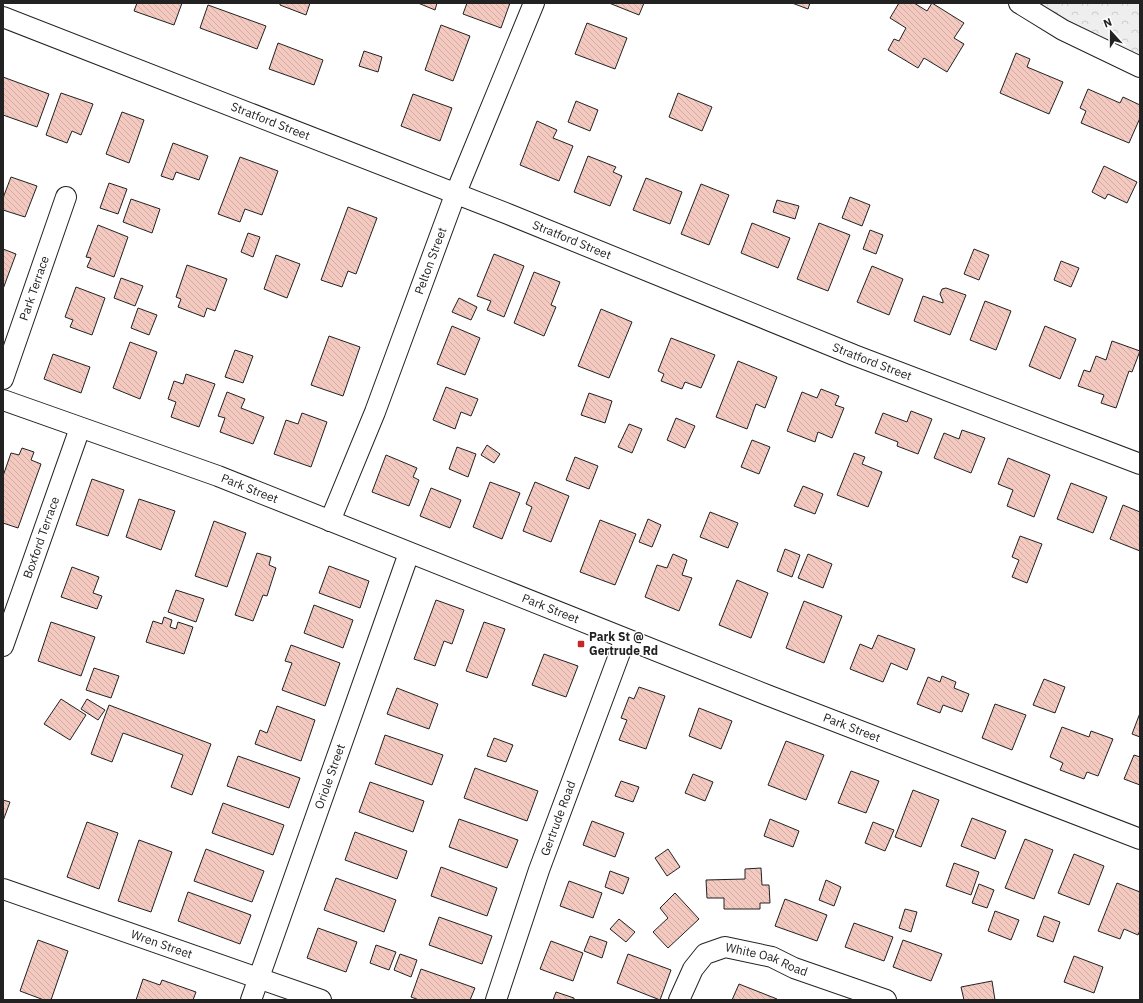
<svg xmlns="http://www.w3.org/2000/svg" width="1143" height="1003" font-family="'IBM Plex Sans',sans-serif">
<defs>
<pattern id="park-crowns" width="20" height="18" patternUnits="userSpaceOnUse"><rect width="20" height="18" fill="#eee"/><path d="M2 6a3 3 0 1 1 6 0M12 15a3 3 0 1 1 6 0" fill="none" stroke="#ccc"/></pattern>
<pattern id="building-back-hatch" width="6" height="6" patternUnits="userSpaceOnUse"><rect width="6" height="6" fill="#f3c9c0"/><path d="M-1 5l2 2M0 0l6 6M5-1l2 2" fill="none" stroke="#d0aca5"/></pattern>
</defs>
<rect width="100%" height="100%" fill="#fff"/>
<!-- park -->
<polygon fill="url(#park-crowns)" stroke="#6f6f6f" points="1013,3 1140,3 1140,74"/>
<!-- building -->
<g fill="url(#building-back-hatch)" stroke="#222">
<polygon points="137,3 182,3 174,25 134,11"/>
<polygon points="280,3 310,3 306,15 280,5"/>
<polygon points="418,3 437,3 435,10"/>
<polygon points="467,3 510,3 501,28 463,14"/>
<polygon points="609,3 644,3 639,15"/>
<polygon points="792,3 810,3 808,9"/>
<polygon points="899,3 914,3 927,11 932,3 964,23 954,38 964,44 947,72 924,58 918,68 888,50 894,39 899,41 906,28 890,18"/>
<polygon points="208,5 266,26 257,49 200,28"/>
<polygon points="587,23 627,38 615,69 575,54"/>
<polygon points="441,25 470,36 453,81 425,70"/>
<polygon points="278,43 323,60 314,85 269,69"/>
<polygon points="364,51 382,57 378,72 359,66"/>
<polygon points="1016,53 1030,59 1027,67 1063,82 1049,114 1000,93"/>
<polygon points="3,77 49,94 37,127 3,115"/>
<polygon points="1088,89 1120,103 1123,97 1140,105 1140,118 1129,143 1081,123 1086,111 1080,108"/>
<polygon points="61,93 93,104 81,135 72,131 67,143 46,135"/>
<polygon points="678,93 712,107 702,131 669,117"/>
<polygon points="413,94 452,108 440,141 401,126"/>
<polygon points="576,101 598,110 590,131 568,122"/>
<polygon points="122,112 144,120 129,163 106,154"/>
<polygon points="537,121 557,130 553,138 573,146 559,181 520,165"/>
<polygon points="173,143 208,156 199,180 176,172 173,180 161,176"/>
<polygon points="588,156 616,167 613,172 622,176 610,206 574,192"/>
<polygon points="240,157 278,171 262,215 245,209 240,222 218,214"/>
<polygon points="1104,166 1137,182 1127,203 1108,194 1105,199 1092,192"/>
<polygon points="11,177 37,186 25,217 3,210 3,198"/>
<polygon points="646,178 682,192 670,224 633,210"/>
<polygon points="109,183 127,189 118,214 100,208"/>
<polygon points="701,184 729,195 709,245 681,234"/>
<polygon points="850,197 870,205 862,226 842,218"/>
<polygon points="131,199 160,209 152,233 123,222"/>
<polygon points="777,200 799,206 795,219 773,212"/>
<polygon points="348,207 377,218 356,274 348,271 342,287 321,280"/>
<polygon points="752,223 790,238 778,268 741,253"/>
<polygon points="819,223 850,235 828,291 797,279"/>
<polygon points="98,225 128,237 114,277 87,267 91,258 86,257"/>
<polygon points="870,230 883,235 876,254 863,249"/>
<polygon points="248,233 260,237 253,257 241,252"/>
<polygon points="3,249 16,254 3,289"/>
<polygon points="974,249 989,255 979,280 964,274"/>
<polygon points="494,254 524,266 504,317 487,310 491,301 477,296"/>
<polygon points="276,255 300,264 287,298 264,289"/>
<polygon points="1061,261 1079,268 1071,287 1054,280"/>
<polygon points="187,265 227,279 215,311 207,308 204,317 178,307 181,299 176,297"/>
<polygon points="872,266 903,279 889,315 857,302"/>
<polygon points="534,272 560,282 551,305 556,307 544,336 514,323"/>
<polygon points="121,278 143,286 135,306 114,298"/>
<polygon points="76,287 105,298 92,335 70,327 73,320 65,317"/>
<polygon points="946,288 966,295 950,335 914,321 923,296 943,303 943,301 940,294 942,289"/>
<polygon points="459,298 477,307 471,320 452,312"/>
<polygon points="985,301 1011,311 996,350 970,340"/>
<polygon points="138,308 157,315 149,335 131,328"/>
<polygon points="601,309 632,322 609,378 578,366"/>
<polygon points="452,326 480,338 465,375 437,364"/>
<polygon points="1045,326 1076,339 1060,379 1029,366"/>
<polygon points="329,336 360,347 343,396 311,385"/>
<polygon points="671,338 715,355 701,388 685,382 682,389 661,381 664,374 658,371"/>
<polygon points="1112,341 1140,351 1132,372 1129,371 1116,408 1101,403 1104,395 1078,386 1084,370 1090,372 1096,356 1106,360"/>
<polygon points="130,342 157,352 140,399 113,388"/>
<polygon points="235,350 253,356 243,383 225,377"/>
<polygon points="53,354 90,367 81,393 44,379"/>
<polygon points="738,361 777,377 765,408 756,404 747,429 716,417"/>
<polygon points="186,374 215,384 199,427 171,417 176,402 168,399 174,381 183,384"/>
<polygon points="446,387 478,399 471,416 461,412 455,429 433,420"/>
<polygon points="821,389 839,396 835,405 844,408 832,438 818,432 815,442 787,431 802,392 817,398"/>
<polygon points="227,392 245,399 241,408 264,417 253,444 220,432 225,418 218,416"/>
<polygon points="589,393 612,401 605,423 581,415"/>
<polygon points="911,411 932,419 918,454 897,446 898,442 875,433 883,413 907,422"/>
<polygon points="302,413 327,422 311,467 274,454 286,420 298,424"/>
<polygon points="676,418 695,426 685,448 667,440"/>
<polygon points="629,424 642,429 632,453 618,447"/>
<polygon points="962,430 985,438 971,473 934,458 944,433 959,439"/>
<polygon points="752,440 770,447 759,474 741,467"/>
<polygon points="487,445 500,454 494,463 481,455"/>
<polygon points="457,447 476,454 468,477 449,469"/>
<polygon points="22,448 34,452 31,460 41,464 18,528 3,523 3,476 11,453 19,455"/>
<polygon points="854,453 865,457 862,464 882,472 868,507 837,495"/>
<polygon points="386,455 417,468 413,477 419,480 409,506 372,492"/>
<polygon points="575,457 598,466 589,489 566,480"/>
<polygon points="1008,458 1050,475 1034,517 1007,506 1013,490 998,484"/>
<polygon points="92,479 124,490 108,536 76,525"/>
<polygon points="490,482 520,493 502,539 473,527"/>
<polygon points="535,482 569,496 551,542 523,531 532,507 526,504"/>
<polygon points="1071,483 1107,497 1093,533 1057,519"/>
<polygon points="803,486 823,494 815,514 794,506"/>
<polygon points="431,488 461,500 450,528 420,516"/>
<polygon points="139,499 175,511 161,550 126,537"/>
<polygon points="1123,505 1140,512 1140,551 1110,539"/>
<polygon points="710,512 738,523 728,548 700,537"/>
<polygon points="648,519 661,525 652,547 639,542"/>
<polygon points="600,520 636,534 615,585 580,572"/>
<polygon points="214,521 246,533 227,587 195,576"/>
<polygon points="1020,536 1042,544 1027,583 1012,577 1019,560 1012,557"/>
<polygon points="785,549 800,555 792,577 777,571"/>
<polygon points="257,553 271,557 269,565 276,568 267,596 263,595 253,621 235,615"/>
<polygon points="673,554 687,560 682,575 692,578 679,611 645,597 657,565 667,568"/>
<polygon points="808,554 832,564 823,588 798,578"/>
<polygon points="329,566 369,581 360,608 319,593"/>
<polygon points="72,567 99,577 93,593 102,596 97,609 61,597"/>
<polygon points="737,580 768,593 751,638 719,625"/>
<polygon points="176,590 204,599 196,622 168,612"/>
<polygon points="436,600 464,610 452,644 444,641 435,666 414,659"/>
<polygon points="804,601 842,616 824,663 786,648"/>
<polygon points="314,605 353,620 343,648 304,633"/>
<polygon points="164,617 172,620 170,627 176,629 178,622 193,627 184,654 146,642 153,621 162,624"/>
<polygon points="51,622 95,637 81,676 38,661"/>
<polygon points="484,622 505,629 487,678 466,671"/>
<polygon points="878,635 915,649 907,670 891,663 883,682 850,669 860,644 872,649"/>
<polygon points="291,645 340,663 325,706 282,690 292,663 285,661"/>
<polygon points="544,654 578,666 566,697 532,685"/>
<polygon points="94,668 119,676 111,698 86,690"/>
<polygon points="942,676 956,682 954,688 969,694 962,712 943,705 940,713 917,704 928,677 940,682"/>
<polygon points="1044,679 1065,687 1055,713 1033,705"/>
<polygon points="639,687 665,696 646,749 619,740 627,720 621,718 629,697 634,699"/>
<polygon points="397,688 438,704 429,729 387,714"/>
<polygon points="61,699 86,715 70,740 44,724"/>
<polygon points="87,699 105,710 98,720 81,709"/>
<polygon points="995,704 1026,715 1012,750 982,738"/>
<polygon points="109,705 211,744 192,795 171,787 183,755 123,733 112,762 91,754"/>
<polygon points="277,706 315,720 301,761 255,744 260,730 267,733"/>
<polygon points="699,708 732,721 721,749 689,736"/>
<polygon points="1140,713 1140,737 1132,734"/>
<polygon points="1062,727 1089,737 1091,731 1113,739 1098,776 1087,772 1084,779 1060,770 1063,763 1050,757"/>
<polygon points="385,735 443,755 432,785 375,764"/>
<polygon points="494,738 513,745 506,762 487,756"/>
<polygon points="786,741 824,755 806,800 768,785"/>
<polygon points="1134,755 1140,757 1140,785 1124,779"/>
<polygon points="238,756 300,778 289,808 227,786"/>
<polygon points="475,768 538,791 527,821 464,798"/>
<polygon points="851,771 879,781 866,813 838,803"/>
<polygon points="693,774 713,782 705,801 685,793"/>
<polygon points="621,781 639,787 633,802 615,796"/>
<polygon points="370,782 424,801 413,832 359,812"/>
<polygon points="913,790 939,800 921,847 895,837"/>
<polygon points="3,800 10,802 3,821"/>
<polygon points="223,803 284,825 273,855 212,833"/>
<polygon points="972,818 1006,831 995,859 961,846"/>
<polygon points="459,819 518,840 507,868 449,847"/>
<polygon points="770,819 799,831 793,847 764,836"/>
<polygon points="592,821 624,833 615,857 583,845"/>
<polygon points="87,822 118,833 99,889 67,877"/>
<polygon points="873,822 894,830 885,851 865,843"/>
<polygon points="355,832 407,851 397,879 345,860"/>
<polygon points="1025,839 1053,850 1034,899 1005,888"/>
<polygon points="139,840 172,852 151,912 118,901"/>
<polygon points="206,849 264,871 252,902 194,881"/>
<polygon points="668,849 680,867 667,876 655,858"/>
<polygon points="1074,854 1104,866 1089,905 1058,893"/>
<polygon points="954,863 979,872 971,895 946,886"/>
<polygon points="441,867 497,888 487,916 431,896"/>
<polygon points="761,868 762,885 769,885 770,903 760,903 760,909 724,909 724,898 707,898 706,880 745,879 745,869"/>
<polygon points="610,871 629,878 623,894 605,887"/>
<polygon points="336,878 396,900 384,932 324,910"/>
<polygon points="826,880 841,887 834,906 819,900"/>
<polygon points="569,881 602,893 593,918 560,906"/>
<polygon points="1117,883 1140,892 1140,930 1138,935 1124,929 1120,939 1098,931"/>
<polygon points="979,884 994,890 987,908 972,903"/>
<polygon points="188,892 251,915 240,944 178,921"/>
<polygon points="675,893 699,919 668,948 653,932 668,918 660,908"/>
<polygon points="785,899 827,915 817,941 775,926"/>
<polygon points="905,909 917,912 911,932 899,928"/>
<polygon points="995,911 1019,920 1011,940 988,931"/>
<polygon points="1044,916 1060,922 1053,942 1037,936"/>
<polygon points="439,917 492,936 482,964 429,945"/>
<polygon points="619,919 635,932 626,942 610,929"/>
<polygon points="854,923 893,937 884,961 845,947"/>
<polygon points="318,928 357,942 346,972 307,958"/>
<polygon points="590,936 607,942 602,958 584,951"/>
<polygon points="38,940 68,951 51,1000 44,1000 20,991"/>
<polygon points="903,940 942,954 931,981 893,967"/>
<polygon points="551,941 583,953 573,981 540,969"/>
<polygon points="376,945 396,952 389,970 370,963"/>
<polygon points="400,954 417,960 411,977 394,970"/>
<polygon points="628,954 671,970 660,1000 617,983"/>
<polygon points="1074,956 1103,967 1094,993 1064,982"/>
<polygon points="421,969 475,988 470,1000 419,1000 411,997"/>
<polygon points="143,979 160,985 162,980 196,992 193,1000 136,1000"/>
<polygon points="992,981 995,1000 964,1000 961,987"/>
<polygon points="739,984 777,999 777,1000 732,1000"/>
<polygon points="556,992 574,998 574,1000 553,1000"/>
</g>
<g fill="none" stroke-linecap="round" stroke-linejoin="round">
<defs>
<g id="street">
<polyline points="1019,3 1063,30 1140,67"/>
<path id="s1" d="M3 17 508 214 854 355 1140 464"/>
<path id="s2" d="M3 379 66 197"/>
<path id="s3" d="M3 400 218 476 767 695 1140 839"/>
<path id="s4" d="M330 521 375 412 455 195 534 3"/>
<path id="s5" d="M3 646 80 428"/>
<path id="s6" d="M3 889 321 1000"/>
<path id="s7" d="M251 1000 409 553"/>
<path id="s8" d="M496 1000 539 870 625 639"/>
<path id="s9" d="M679 1000 693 969 705 954 725 947 772 957 794 968 886 1000"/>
</g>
</defs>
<!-- street casing -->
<use href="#street" stroke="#222" stroke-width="22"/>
<!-- street -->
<use href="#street" stroke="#fff" stroke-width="20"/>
</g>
<!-- markers -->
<rect fill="#c62828" stroke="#fff" stroke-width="1.5" x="577" y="640" width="8" height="8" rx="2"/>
<g text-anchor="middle" stroke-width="3" stroke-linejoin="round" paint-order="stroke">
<!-- street labels -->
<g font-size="12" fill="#222" stroke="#fff">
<text dy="4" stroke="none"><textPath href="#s1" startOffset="287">Stratford Street</textPath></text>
<text dy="4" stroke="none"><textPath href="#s1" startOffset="611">Stratford Street</textPath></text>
<text dy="4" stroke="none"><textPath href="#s4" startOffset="279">Pelton Street</textPath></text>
<text dy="4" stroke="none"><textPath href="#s2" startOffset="96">Park Terrace</textPath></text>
<text dy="4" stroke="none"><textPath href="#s1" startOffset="935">Stratford Street</textPath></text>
<text dy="4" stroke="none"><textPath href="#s3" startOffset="262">Park Street</textPath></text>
<text dy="4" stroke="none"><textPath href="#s5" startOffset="115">Boxford Terrace</textPath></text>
<text dy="4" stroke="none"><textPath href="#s3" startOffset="586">Park Street</textPath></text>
<text dy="4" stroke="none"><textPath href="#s3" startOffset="910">Park Street</textPath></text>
<text dy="4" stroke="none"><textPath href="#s7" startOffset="237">Oriole Street</textPath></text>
<text dy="4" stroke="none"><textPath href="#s8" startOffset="192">Gertrude Road</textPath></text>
<text dy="4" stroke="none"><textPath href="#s6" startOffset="168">Wren Street</textPath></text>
<text dy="4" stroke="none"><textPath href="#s9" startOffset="118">White Oak Road</textPath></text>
</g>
<!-- poi labels -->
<g font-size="12" font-weight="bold" fill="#222" stroke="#fff" text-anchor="start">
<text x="589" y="641">Park St @<tspan x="589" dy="14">Gertrude Rd</tspan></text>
</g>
</g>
<!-- border -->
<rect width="1143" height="1003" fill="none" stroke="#222222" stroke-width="8"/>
<!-- north arrow -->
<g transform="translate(1111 32) rotate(339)" stroke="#ffffff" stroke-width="3" paint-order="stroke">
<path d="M0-3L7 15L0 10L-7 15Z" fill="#222222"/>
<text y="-6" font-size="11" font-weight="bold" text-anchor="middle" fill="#222222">N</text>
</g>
</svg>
